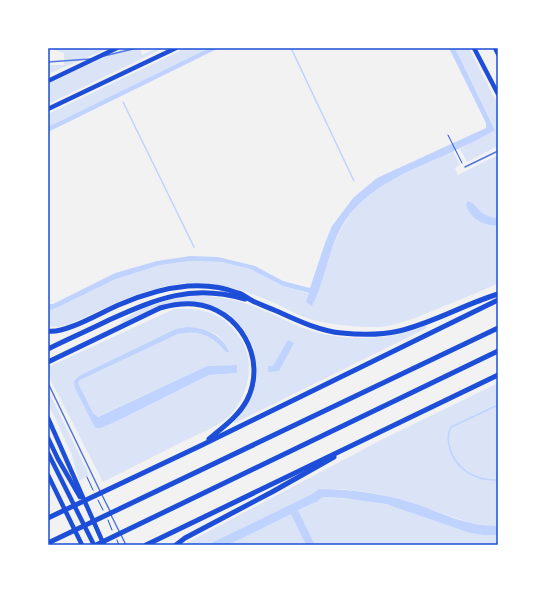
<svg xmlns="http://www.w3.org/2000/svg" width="546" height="593" font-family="'Archivo Narrow',sans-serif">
<rect width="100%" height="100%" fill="#f2f2f2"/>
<!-- green -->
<g fill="#dbe4f7" fill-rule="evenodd">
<polygon points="49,48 109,48 48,74 48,65 64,65 64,53"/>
<polygon points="124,48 140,48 142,55 158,48 164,48 48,104 48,84"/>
<polygon points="186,48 209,48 48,127 48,114"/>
<polygon points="455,48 469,48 498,105 498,146 467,162 460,149 495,129"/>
<path d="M453 151 460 165 455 168 458 175 498 155V218C478 217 480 206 467 201L466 205C471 220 483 225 498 226V283C480 292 461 299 442 307 425 314 407 322 388 326 367 329 327 325 307 318 297 315 287 309 277 304 252 293 226 284 198 283 154 282 109 307 70 324L58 327 48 326V309L52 310 116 279 160 265 190 261 222 262 250 269 283 286 317 296C329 252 343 206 386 183 408 171 431 162 453 151Z"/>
<path d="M196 295C212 296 228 298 244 303 263 309 282 319 300 327 332 339 366 341 400 334 408 332 417 328 426 325L427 328 235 423 234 422 246 407 251 397 255 386 256 368 254 349 249 339 243 329 229 316 220 310 185 302 122 324 121 321 146 306 182 297Z"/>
<path d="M174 309C203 308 223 312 240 338 257 362 248 399 227 418 215 428 198 434 184 441 157 455 130 468 103 482L48 375V367ZM187 327C198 328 215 330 222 340 224 343 225 349 226 352 211 336 201 328 178 334L80 380 77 383 93 413 97 417 207 366 237 365V373L209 375 119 420 95 428 75 381Z"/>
<polygon points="498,383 498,526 486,526 470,523 407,501 373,493 342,489 319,489 312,494 207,545 183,545 381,440"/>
<polygon points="48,390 89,475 79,481 72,455 48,403"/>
<polygon points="323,497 363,500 394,506 470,533 483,535 498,535 498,545 315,545 298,510"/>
<polygon points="291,513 306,545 228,545"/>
</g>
<!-- water -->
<g fill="#bfd3fe">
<polygon points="209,48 219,48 48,132 48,127"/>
<path d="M449 48H455L495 130C484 136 472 143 460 148 420 168 372 181 345 221 328 247 326 279 312 306L306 302 309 293 283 286 250 269 222 262 190 261 160 265 116 279 52 310 48 309V304H53L115 273 157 261 190 256 218 257 255 266 283 281 310 288 325 243 332 226 353 198 377 178 486 128V123Z"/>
<path d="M467 201C479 204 478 217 498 218V226C483 225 471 220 466 205Z"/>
<path d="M187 327C205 328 222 334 229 352H226C212 336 200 329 178 334L80 380 78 383 93 413 98 417 207 366 237 365V373L209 375 119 420 101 428H95L75 388 74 381 79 376 176 329Z"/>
<polygon points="288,340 294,343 279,371 268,372 268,366 273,366"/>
<path d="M319 489C349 489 380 493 410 502 439 511 466 527 498 526V535H483L470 533 386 504 343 498 323 497 317 501V502H315L298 510 315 545H306L291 514 228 545H207L312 494Z"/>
</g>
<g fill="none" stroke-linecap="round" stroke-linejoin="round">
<!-- stream -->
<g stroke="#bfd3fe" stroke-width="1.5">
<polyline points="291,48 354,181"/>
<polyline points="123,102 194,247"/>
<path d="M498 405 451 427C448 432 448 440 449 445 454 469 475 481 498 480"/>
</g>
<!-- path -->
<g stroke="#1d4ed8" stroke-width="1">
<polyline points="448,135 462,163"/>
<polyline points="87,477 93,490"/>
<polyline points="98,500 103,510"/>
<polyline points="108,520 112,530"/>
<polyline points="117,540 119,545"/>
</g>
<!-- service -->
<g stroke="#5277de" stroke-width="1.5">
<polyline points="104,56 137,48"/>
<polyline points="48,62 90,59"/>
<polyline points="465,167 498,151"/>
<polyline points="48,383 100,491"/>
<polyline points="102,495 110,511"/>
<polyline points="111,515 126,545"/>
</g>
<!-- trunk -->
<g stroke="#1d4ed8" stroke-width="4.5">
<polyline points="474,48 498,94"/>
<polyline points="495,48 498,54"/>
<polyline points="48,81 117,48"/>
<polyline points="48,109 176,48"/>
<polyline points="48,418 104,545"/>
<polyline points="48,438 58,459 80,497"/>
<polyline points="48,453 94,545"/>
<polyline points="48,475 82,545"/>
</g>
<!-- motorway -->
<g stroke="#1d4ed8" stroke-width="5">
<path d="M48 331C66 334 103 311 121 304 142 295 165 288 188 286 204 285 223 287 238 293 243 294 247 298 251 300 260 305 270 308 279 312 299 321 320 331 342 333 361 335 381 335 399 331 433 323 465 304 498 294"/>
<path d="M48 349C68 339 89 330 109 320 158 298 192 284 245 299"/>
<path d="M48 362 160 308C171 305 182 303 194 304 239 308 268 359 247 400 238 417 223 427 209 439"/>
<polyline points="48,518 200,446 498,300"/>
<polyline points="48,543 498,328"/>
<polyline points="96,545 498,351"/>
<polyline points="146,545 498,375"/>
<polyline points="176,545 185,538 272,492 334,457"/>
</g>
</g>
<!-- border -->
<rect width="546" height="593" fill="none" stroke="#ffffff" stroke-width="98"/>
<rect x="49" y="49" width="448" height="495" fill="none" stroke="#1d4ed8" stroke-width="1.5"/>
</svg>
